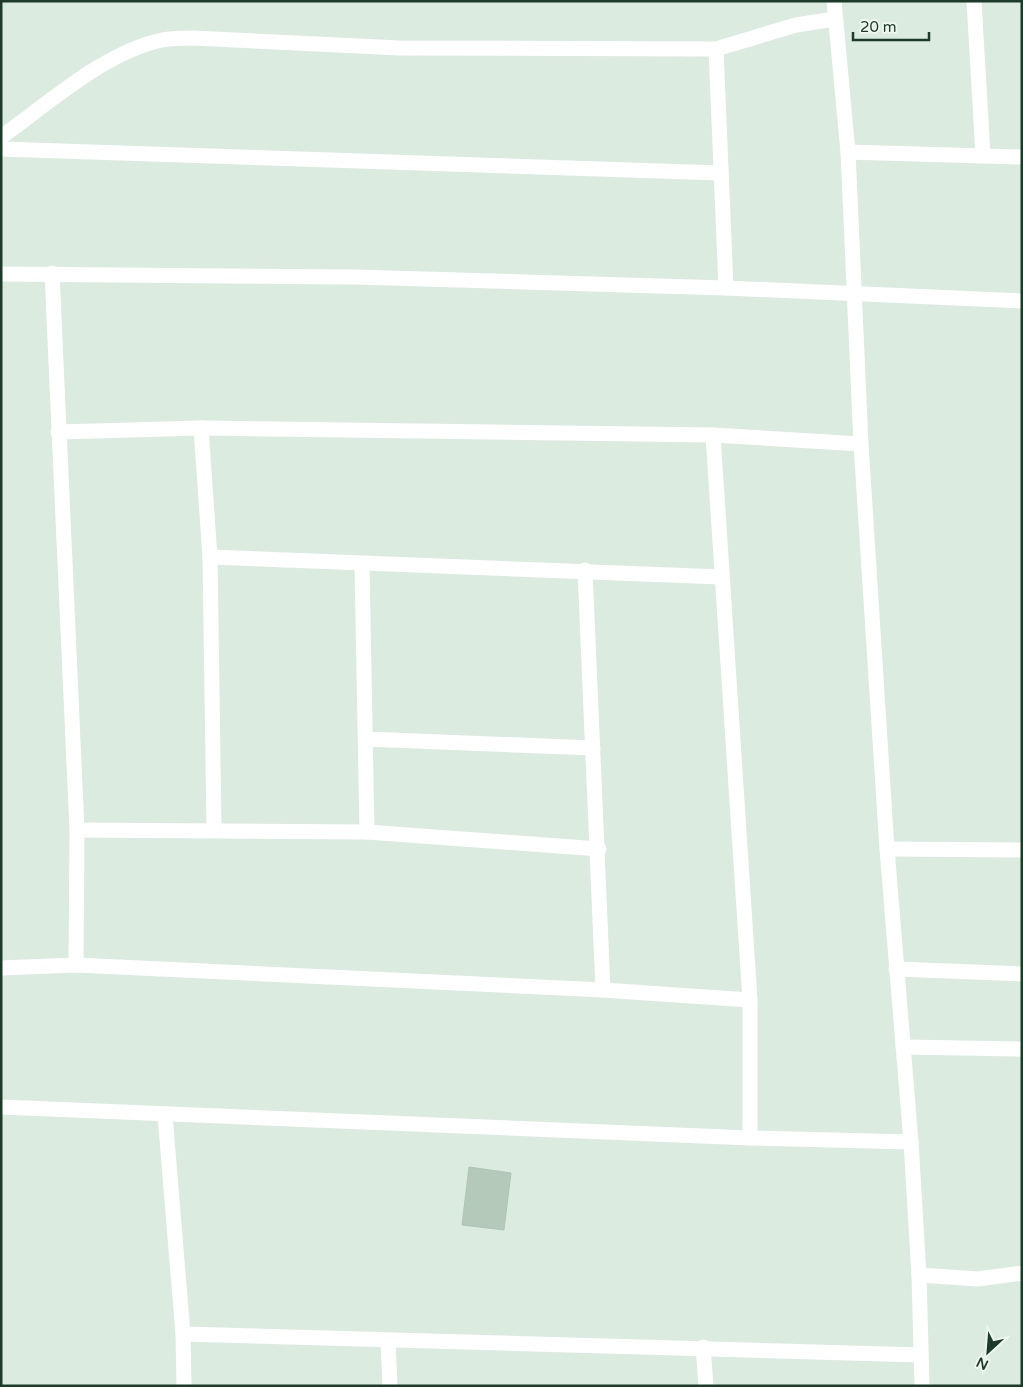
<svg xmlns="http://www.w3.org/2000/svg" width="1023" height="1387" font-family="'Varela Round',sans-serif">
<rect width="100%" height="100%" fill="#dcebe0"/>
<!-- building -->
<polygon fill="#b4c9ba" stroke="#aec5b4" points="469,1167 511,1173 504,1230 462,1225"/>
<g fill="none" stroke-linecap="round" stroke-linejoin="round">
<!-- minor -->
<g stroke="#fff" stroke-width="15">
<polyline points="834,1 848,152 861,444 887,849 911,1142 919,1275 922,1386"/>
<polyline points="974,1 983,155"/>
<polyline points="716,49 726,288"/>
<path d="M1 137C49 103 105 52 162 40 172 38 183 38 193 38L400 48 716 49 796 25 835 19"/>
<polyline points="1,149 720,173"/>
<polyline points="848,152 1022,157"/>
<polyline points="52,273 77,830 76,965"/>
<polyline points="1,274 355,277 726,288 1022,301"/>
<polyline points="201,428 210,557 214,829"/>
<polyline points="58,432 201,428 713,435 861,444"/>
<polyline points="713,435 750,1000 750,1138"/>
<polyline points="210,557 721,577"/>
<polyline points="362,565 367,832"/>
<polyline points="585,570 603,990"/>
<polyline points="366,739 593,748"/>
<polyline points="77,830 367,832 599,849"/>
<polyline points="887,849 1022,850"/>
<polyline points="1,968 76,965 603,990 750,1000"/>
<polyline points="896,969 1022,974"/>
<polyline points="903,1047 1022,1049"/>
<polyline points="1,1107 750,1138 911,1142"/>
<polyline points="165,1115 183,1334 184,1386"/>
<polyline points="919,1275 978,1279 1022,1273"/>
<polyline points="183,1334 920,1355"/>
<polyline points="388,1341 390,1386"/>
<polyline points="703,1347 706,1386"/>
</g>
</g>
<!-- border -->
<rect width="1023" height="1387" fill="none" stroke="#1d3b29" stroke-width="5"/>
<!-- north arrow -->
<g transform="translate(988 1352) rotate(206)" stroke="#edf7ef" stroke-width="4" paint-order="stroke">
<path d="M0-4L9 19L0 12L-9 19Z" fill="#1d3b29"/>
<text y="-8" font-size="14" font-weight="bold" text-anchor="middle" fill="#1d3b29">N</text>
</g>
<!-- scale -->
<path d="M853 32v8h76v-8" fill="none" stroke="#1d3b29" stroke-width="2.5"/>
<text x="860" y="32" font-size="15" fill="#1d3b29" stroke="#edf7ef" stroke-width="4" paint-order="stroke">20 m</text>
</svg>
